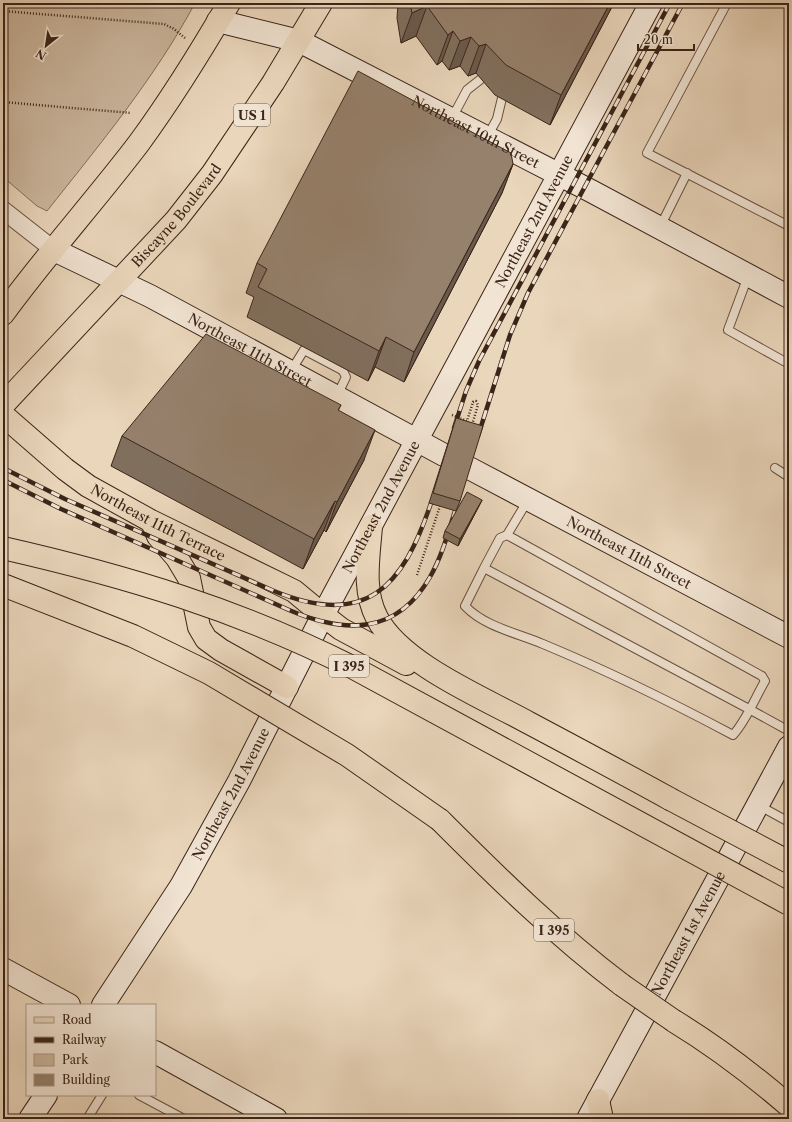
<svg xmlns="http://www.w3.org/2000/svg" width="792" height="1122" font-family="'Libre Caslon Text',serif">
<rect width="100%" height="100%" fill="#ead6bb"/>
<filter id="stains"><feTurbulence type="fractalNoise" baseFrequency=".005" numOctaves="4"/><feColorMatrix values="0 0 0 0 .2 0 0 0 0 .09 0 0 0 0 .02 0 0 0 .5 -.17"/></filter>
<radialGradient id="worn" r=".72"><stop offset=".6" stop-color="#630" stop-opacity="0"/><stop offset="1" stop-color="#630" stop-opacity=".3"/></radialGradient>
<!-- green -->
<path fill="#ccb89f" stroke="#846e5c" d="M3 3H195C155 78 100 144 47 211L37 206 3 177Z"/>
<g fill="none" stroke-linecap="round" stroke-linejoin="round">
<defs>
<g id="lane">
<polyline points="727,3 647,153 789,226"/>
<polyline points="452,118 467,90 481,79"/>
<polyline points="487,137 497,119 502,98"/>
<polyline points="660,227 687,173"/>
<polyline points="748,276 728,330 789,364"/>
<polyline points="291,371 304,350 340,369 343,371 346,377 337,396"/>
<polyline points="775,468 789,477"/>
<polyline points="507,535 528,500"/>
<path d="M484 568 465 606C485 627 517 633 543 644 608 671 671 702 733 735 746 721 755 698 765 681L762 676 507 535 500 538 484 568 749 709 789 731"/>
<polyline points="758,805 789,822"/>
<polyline points="139,1095 184,1119"/>
<polyline points="87,1119 102,1095"/>
</g>
<polyline id="street" points="3,210 54,250"/>
<g id="secondary">
<path id="s1" d="M218 21 299 41 591 191 789 297"/>
<path id="s2" d="M54 250 150 296 444 455"/>
<path id="s3" d="M469 468 789 637"/>
<polyline points="3,969 69,1005"/>
<path id="s4" d="M103 1005 181 886 239 781 323 615 651 3"/>
<polyline points="155,1052 276,1119"/>
<polyline points="30,1119 46,1095"/>
<path id="s5" d="M588 1119 789 747"/>
</g>
<g id="primary">
<path d="M3 314C46 255 95 201 139 143 172 98 201 51 229 3"/>
<path id="s6" d="M3 405 176 220 212 174 273 83 321 3"/>
<path id="s7" d="M3 415 65 469 88 486 151 521 294 591 323 615"/>
<polyline points="152,522 158,536 177,558 189,578 199,627 206,639 221,650 287,687"/>
</g>
<g id="highway">
<path d="M371 526C369 556 362 590 377 618 401 664 484 698 529 723 576 748 623 773 670 799"/>
<polyline points="323,615 341,629 406,664"/>
<path d="M440 820C498 878 556 935 622 985"/>
<path d="M674 1021C715 1046 752 1074 789 1106"/>
<polyline points="598,1100 602,1119"/>
</g>
</defs>
<!-- lane casing -->
<use href="#lane" stroke="#675042" stroke-width="10"/>
<!-- street casing -->
<use href="#street" stroke="#675042" stroke-width="19"/>
<!-- secondary casing -->
<use href="#secondary" stroke="#3b2419" stroke-width="24"/>
<!-- primary casing -->
<use href="#primary" stroke="#3b2419" stroke-width="24"/>
<!-- highway casing -->
<use href="#highway" stroke="#3b2419" stroke-width="24"/>
<!-- path -->
<g stroke="#3b2419" stroke-width="2.5" stroke-dasharray="1 2" stroke-linecap="butt">
<polyline points="3,11 164,24 174,29 185,38"/>
<polyline points="3,102 131,113"/>
<polyline points="452,415 467,421 473,402 476,401 478,405 472,425"/>
<polyline points="417,575 440,506"/>
</g>
<!-- lane -->
<use href="#lane" stroke="#f1e4d3" stroke-width="8"/>
<!-- street -->
<use href="#street" stroke="#f1e4d3" stroke-width="17"/>
<!-- secondary -->
<use href="#secondary" stroke="#f1e4d3" stroke-width="22"/>
<!-- primary -->
<use href="#primary" stroke="#ead6bb" stroke-width="22"/>
<!-- highway -->
<use href="#highway" stroke="#ead6bb" stroke-width="22"/>
<defs>
<g id="rail">
<polyline points="454,428 466,391 479,361 670,3"/>
<polyline points="478,436 510,335 528,293 683,3"/>
<path d="M3 468 65 499 274 591C366 629 403 587 431 503"/>
<path d="M3 480 61 509 289 610C345 634 397 635 430 577 442 556 448 533 455 511"/>
</g>
</defs>
<!-- rail casing -->
<use href="#rail" stroke="#3b2419" stroke-width="4.5"/>
<!-- rail -->
<use href="#rail" stroke="#f1e4d3" stroke-width="3" stroke-dasharray="9" stroke-linecap="butt"/>
<defs>
<g id="highway-bridge">
<path d="M3 548C126 576 239 610 352 667L789 904"/>
<polyline points="3,585 133,636 209,673 347,755 440,820"/>
<polyline points="670,799 789,862"/>
<polyline points="622,985 674,1021"/>
</g>
</defs>
<!-- highway-bridge casing -->
<use href="#highway-bridge" stroke="#3b2419" stroke-width="24" stroke-linecap="butt"/>
<!-- highway-bridge -->
<use href="#highway-bridge" stroke="#ead6bb" stroke-width="22"/>
</g>
<!-- wall -->
<g fill="#816f5e" stroke="#3b2419">
<polygon points="398,3 614,3 550,125 495,95 476,73 468,76 460,66 449,70 442,61 437,65 416,36 401,43 397,18"/>
<polygon points="513,164 502,193 404,382 375,367 368,381 247,317 254,297 246,293 257,263"/>
<polygon points="341,405 338,411 364,460 326,532 324,530 303,569 111,466 122,436"/>
<polygon points="456,418 460,501 456,511 429,503"/>
<polygon points="482,500 479,506 458,546 443,538 445,531"/>
</g>
<!-- shaded-wall -->
<g fill="#695a4c" stroke="#3b2419">
<polygon points="610,3 614,3 550,125 561,95"/>
<polygon points="427,6 416,36 401,43 412,13"/>
<polygon points="453,31 442,61 437,65 448,35"/>
<polygon points="471,37 460,66 449,70 460,41"/>
<polygon points="486,44 476,73 468,76 479,46"/>
<polygon points="513,164 502,193 404,382 414,352"/>
<polygon points="386,337 375,367 368,381 379,351"/>
<polygon points="375,430 364,460 326,532 337,502"/>
<polygon points="482,500 479,506 458,546 460,539"/>
<polygon points="335,501 324,530 303,569 314,539"/>
</g>
<!-- building -->
<g fill="#96816d" stroke="#3b2419">
<polygon points="410,3 610,3 561,95 506,65 486,44 479,46 471,37 460,41 453,31 448,35 427,6 412,13"/>
<polygon points="358,71 511,153 513,164 414,352 386,337 379,351 258,287 267,269 257,263"/>
<polygon points="206,334 341,405 338,410 375,430 337,502 335,501 314,539 122,436"/>
<polygon points="456,418 483,426 460,501 433,493"/>
<polygon points="467,492 482,500 460,539 445,531"/>
</g>
<g text-anchor="middle" stroke-width="3" stroke-linejoin="round" paint-order="stroke">
<!-- shield labels -->
<g fill="#f1e4d3" stroke="#725e51" stroke-width="1">
<rect x="234" y="104" width="36" height="22" rx="3"/>
<rect x="329" y="655" width="40" height="22" rx="3"/>
<rect x="534" y="919" width="40" height="22" rx="3"/>
</g>
<g font-size="13" font-weight="bold" fill="#3b2419">
<text x="252" y="120">US 1</text>
<text x="349" y="671">I 395</text>
<text x="554" y="935">I 395</text>
</g>
<!-- street labels -->
<g font-size="14" fill="#3b2419" stroke="#f1e4d3">
<text dy="5" stroke="none"><textPath href="#s1" startOffset="282">Northeast 10th Street</textPath></text>
<text dy="5" stroke="none"><textPath href="#s6" startOffset="257">Biscayne Boulevard</textPath></text>
<text dy="5" stroke="none"><textPath href="#s4" startOffset="895">Northeast 2nd Avenue</textPath></text>
<text dy="5" stroke="none"><textPath href="#s2" startOffset="220">Northeast 11th Street</textPath></text>
<text dy="5" stroke="none"><textPath href="#s4" startOffset="571">Northeast 2nd Avenue</textPath></text>
<text dy="5" stroke="none"><textPath href="#s7" startOffset="190">Northeast 11th Terrace</textPath></text>
<text dy="5" stroke="none"><textPath href="#s3" startOffset="181">Northeast 11th Street</textPath></text>
<text dy="5" stroke="none"><textPath href="#s4" startOffset="247">Northeast 2nd Avenue</textPath></text>
<text dy="5" stroke="none"><textPath href="#s5" startOffset="211">Northeast 1st Avenue</textPath></text>
</g>
</g>
<!-- margin -->
<rect width="792" height="1122" fill="none" stroke="#ead6bb" stroke-width="16"/>
<rect x="4" y="4" width="784" height="1114" fill="none" stroke="#3b2419" stroke-width="2"/>
<rect x="8" y="8" width="776" height="1106" fill="none" stroke="#3b2419"/>
<!-- legend -->
<rect x="26" y="1004" width="130" height="92" fill="#f1e4d3" stroke="#a89789"/>
<rect x="34" y="1017" width="20" height="6" fill="#ead6bb" stroke="#a89789"/>
<text x="62" y="1024" font-size="12" fill="#3b2419">Road</text>
<rect x="34" y="1037" width="20" height="6" fill="#3b2419" stroke="#a89789"/>
<text x="62" y="1044" font-size="12" fill="#3b2419">Railway</text>
<rect x="34" y="1054" width="20" height="12" fill="#ccb89f" stroke="#a89789"/>
<text x="62" y="1064" font-size="12" fill="#3b2419">Park</text>
<rect x="34" y="1074" width="20" height="12" fill="#96816d" stroke="#a89789"/>
<text x="62" y="1084" font-size="12" fill="#3b2419">Building</text>
<!-- north arrow -->
<g transform="translate(46 46) rotate(210)" stroke="#f1e4d3" stroke-width="3" paint-order="stroke">
<path d="M0-3L7 15L0 10L-7 15Z" fill="#3b2419"/>
<text y="-6" font-size="11" font-weight="bold" text-anchor="middle" fill="#3b2419">N</text>
</g>
<!-- scale -->
<path d="M638 44v6h56v-6" fill="none" stroke="#3b2419" stroke-width="2"/>
<text x="644" y="44" font-size="12" fill="#3b2419" stroke="#f1e4d3" stroke-width="3" paint-order="stroke">20 m</text>
<rect width="100%" height="100%" filter="url(#stains)"/>
<rect width="100%" height="100%" fill="url(#worn)"/>
</svg>
